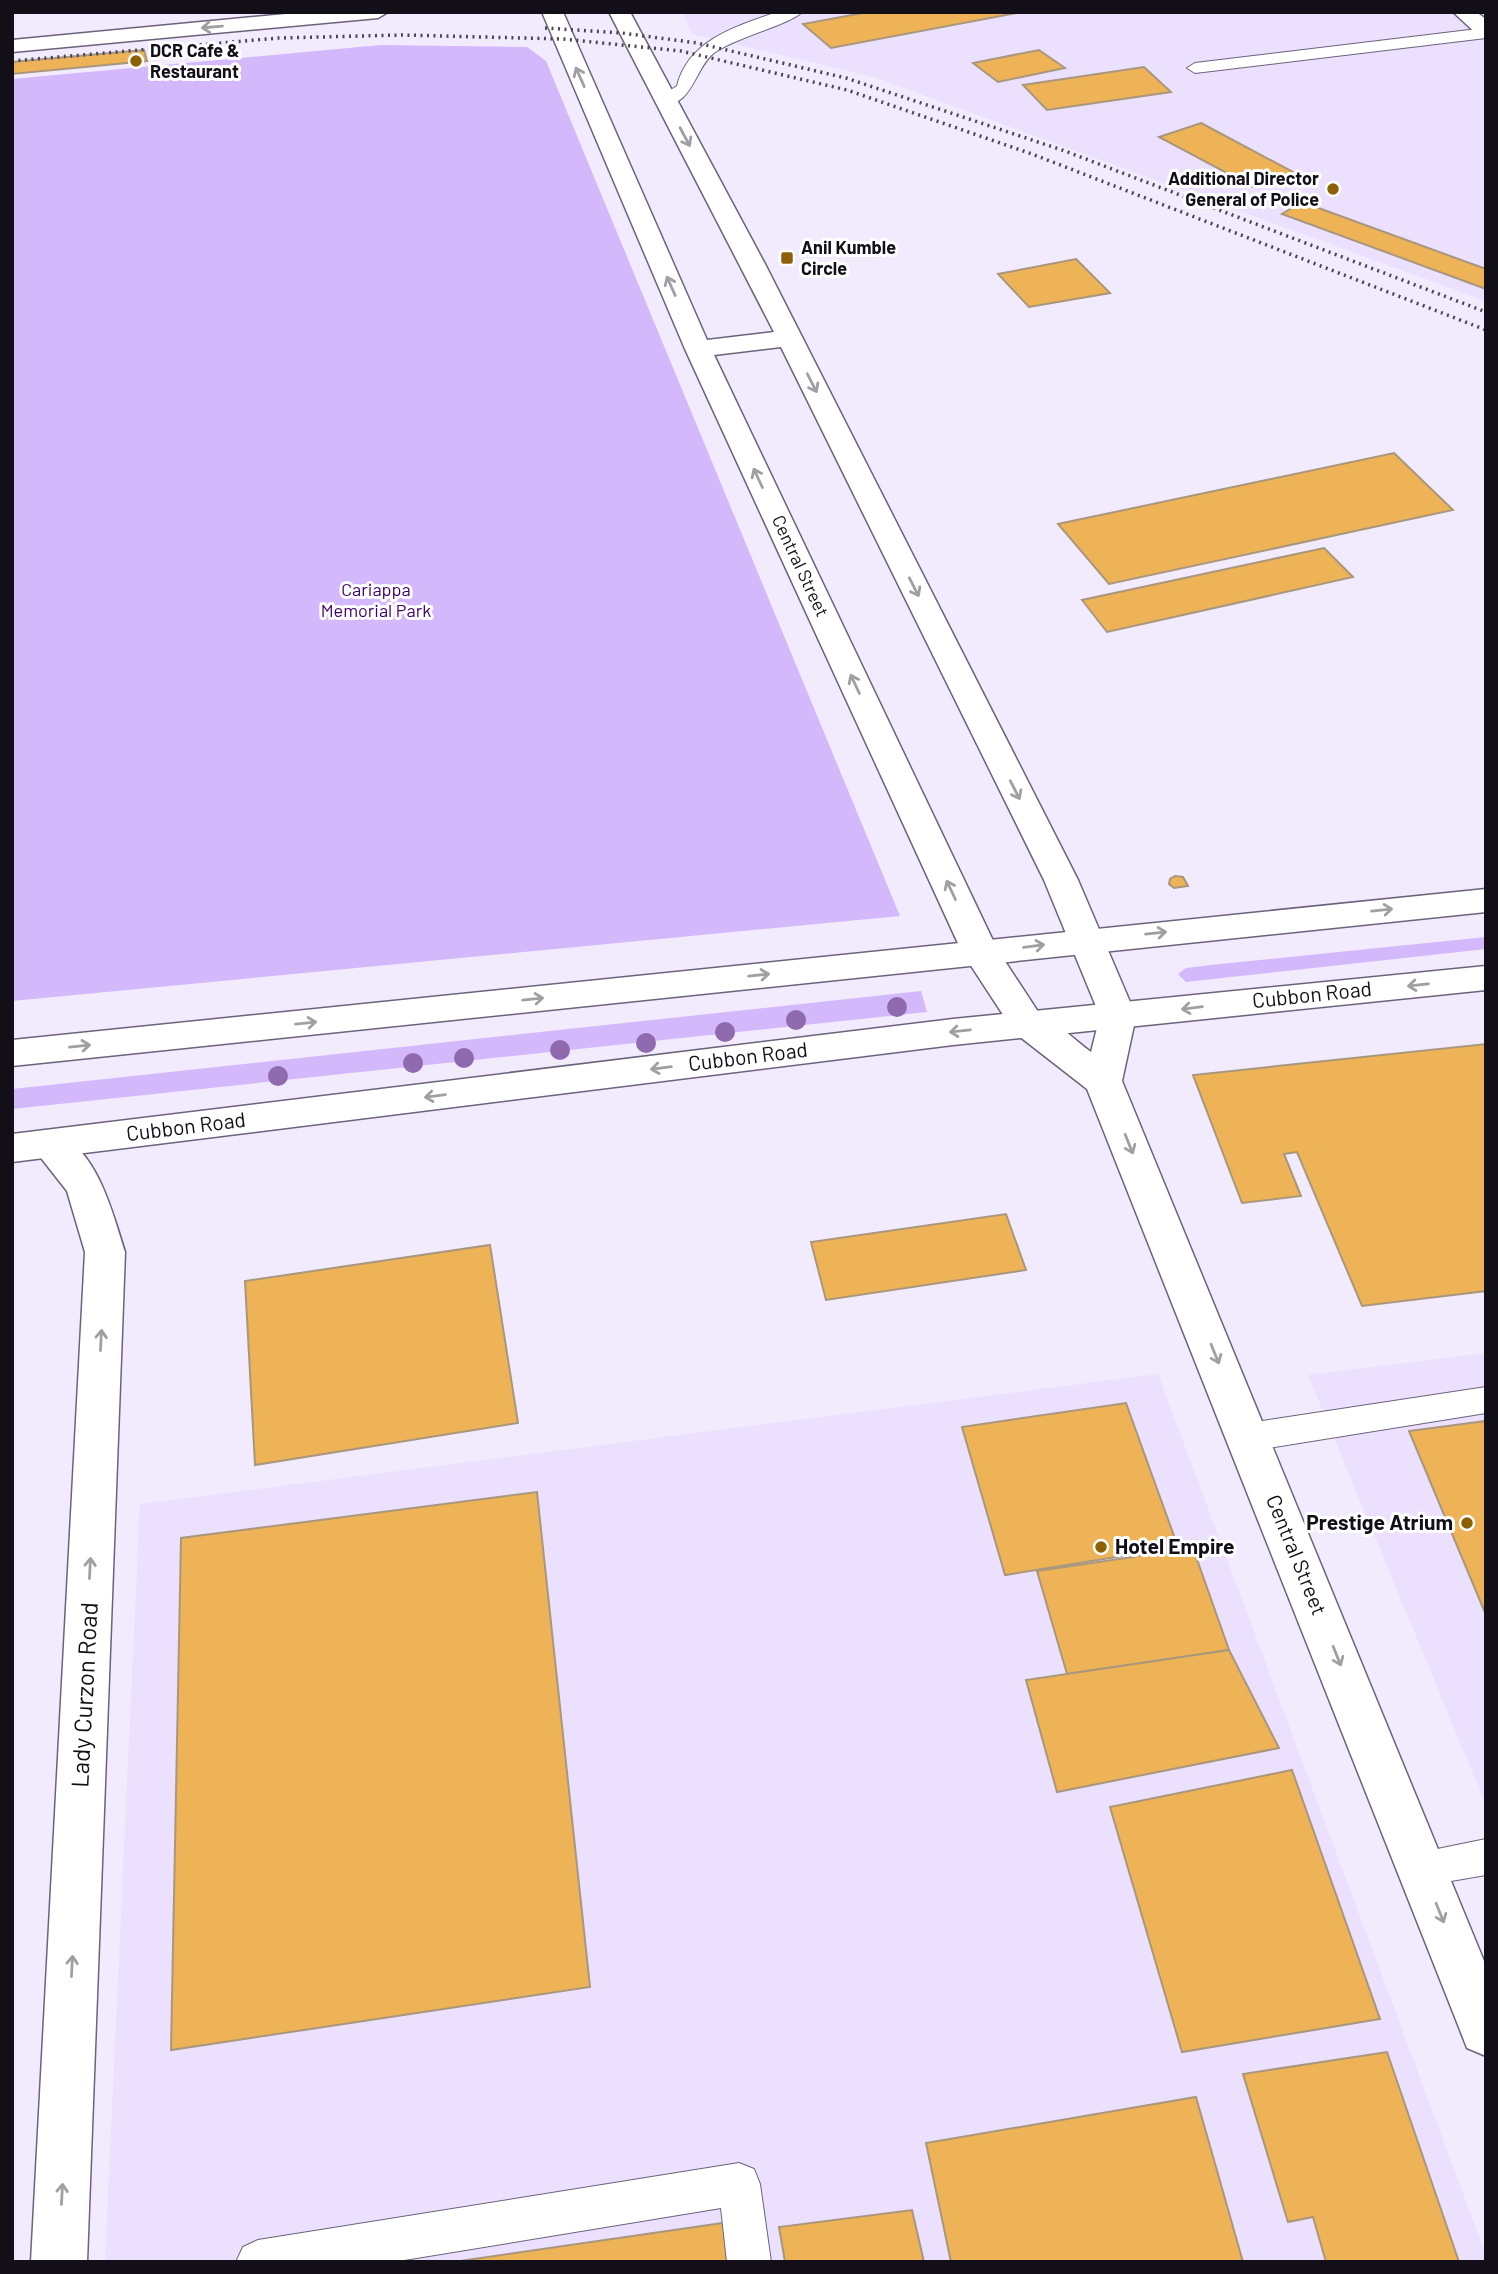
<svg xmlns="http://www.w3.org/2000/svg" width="1498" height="2274" font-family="Barlow,sans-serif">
<rect width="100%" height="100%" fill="#f2ebfe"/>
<!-- built -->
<g fill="#ebe0fe">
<polygon points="688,12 1453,12 1486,38 1486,301 874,77 692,34 684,17"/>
<polygon points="1486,1353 1486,1805 1308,1375"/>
<polygon points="1158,1374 1486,2255 1486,2262 105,2262 140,1504"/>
</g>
<!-- green -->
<g fill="#d3b8fb">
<polygon points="381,45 527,47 546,61 900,916 12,1001 12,79"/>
<polygon points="1486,937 1486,949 1186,982 1178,974 1186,968 1211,965"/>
<polygon points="921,991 927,1012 12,1109 12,1089"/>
</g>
<!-- building -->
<g fill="#eeb357" stroke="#a9977d" stroke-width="2">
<polygon points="868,12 1022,12 831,48 803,24"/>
<polygon points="144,50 147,61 12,74 12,62"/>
<polygon points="1039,50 1065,68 998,82 973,63"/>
<polygon points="1144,67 1171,92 1047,110 1023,85"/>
<polygon points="1201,123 1295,173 1253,187 1159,137"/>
<polygon points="1302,202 1486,269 1486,289 1282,214"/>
<polygon points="1076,259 1110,293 1029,307 998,274"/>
<polygon points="1394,453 1453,510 1109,584 1058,524"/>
<polygon points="1324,548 1353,577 1107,632 1082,600"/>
<polygon points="1175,876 1183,877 1188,886 1174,888 1169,884 1170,879"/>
<polygon points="1486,1044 1486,1291 1362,1306 1297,1152 1284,1154 1301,1196 1242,1203 1193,1075"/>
<polygon points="1006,1214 1026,1270 826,1300 811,1242"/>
<polygon points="490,1245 518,1423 255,1465 245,1281"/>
<polygon points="1126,1403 1178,1547 1005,1575 962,1427"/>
<polygon points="1486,1421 1486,1615 1409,1431"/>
<polygon points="537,1492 590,1987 171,2050 181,1538"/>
<polygon points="1193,1548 1229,1650 1067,1674 1037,1571"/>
<polygon points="1229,1650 1279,1748 1057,1792 1026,1680"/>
<polygon points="1292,1770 1380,2019 1182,2052 1110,1807"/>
<polygon points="1387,2052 1459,2262 1326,2262 1313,2217 1288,2222 1243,2074"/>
<polygon points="1196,2097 1243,2262 951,2262 926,2143"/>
<polygon points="912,2210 924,2262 785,2262 779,2227"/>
<polygon points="730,2222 735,2262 453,2262"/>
</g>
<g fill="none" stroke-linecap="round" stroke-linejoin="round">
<defs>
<g id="service">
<path d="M777 12H802C789 25 736 37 714 53 694 68 692 111 659 103L656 99 677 86C688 40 737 26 777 12Z"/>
<polygon points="1486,28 1486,38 1195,73 1187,68 1195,63"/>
<polygon points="1486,1387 1486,1413 1249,1451 1237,1447 1232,1437 1237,1427 1249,1423"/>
<polygon points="1486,1839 1486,1875 1422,1886 1408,1881 1403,1868 1408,1855"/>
<polygon points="739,2163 754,2169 760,2184 771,2262 727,2262 721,2208 392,2262 236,2262 243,2247 258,2240"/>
</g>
<polygon id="minor" points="1453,12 1476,12 1486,19 1486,36 1478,35"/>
<g id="tertiary">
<path d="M1118 1003 1131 1007 1136 1016 1122 1081 1486 1966V2056L1467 2048 1460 2030 1087 1089 1015 1033 1010 1024 1015 1015C1044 1007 1069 1036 1091 1052L1100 1016 1105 1007Z"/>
<path d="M49 1130C96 1144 112 1211 125 1252L87 2262H31L85 1252 67 1191 30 1144 35 1134Z"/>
</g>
<g id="secondary">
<polygon points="307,12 388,12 378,18 12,52 12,40"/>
<polygon points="542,12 563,12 707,340 774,332 609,12 630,12 765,264 1078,880 1136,1016 1131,1025 1118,1029 1105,1025 1100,1016 1044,880 781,347 714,355 997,949 1046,1024 1041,1033 1028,1037 1015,1033 962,952 685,349"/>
</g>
<g id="primary">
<polygon points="1486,889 1486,912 12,1066 12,1040"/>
<polygon points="1486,966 1486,990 953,1045 12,1162 12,1134 953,1019"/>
</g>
</defs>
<!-- service casing -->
<use href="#service" stroke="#6c627c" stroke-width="2"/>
<!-- minor casing -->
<use href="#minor" stroke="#6c627c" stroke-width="3"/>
<!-- tertiary casing -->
<use href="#tertiary" stroke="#6c627c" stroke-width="3"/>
<!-- secondary casing -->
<use href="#secondary" stroke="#6c627c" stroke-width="3"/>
<!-- primary casing -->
<use href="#primary" stroke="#6c627c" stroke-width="3"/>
<!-- service -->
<use href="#service" fill="#fff" fill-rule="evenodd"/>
<!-- minor -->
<use href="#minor" fill="#fff" fill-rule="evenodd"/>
<!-- tertiary -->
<use href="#tertiary" fill="#fff" fill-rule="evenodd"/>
<!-- secondary -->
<use href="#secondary" fill="#fff" fill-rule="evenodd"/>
<!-- primary -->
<use href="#primary" fill="#fff" fill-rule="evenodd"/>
<!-- rail -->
<g stroke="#4a4551" stroke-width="3.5" stroke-dasharray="2 4.5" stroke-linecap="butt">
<polyline points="545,28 622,33 697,43 846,78 1065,151 1486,312"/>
<polyline points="12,61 279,38 402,35 563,39 681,51 847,90 1032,154 1486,330"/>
</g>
</g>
<!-- trees -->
<g fill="#906aae">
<circle cx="897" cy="1007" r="10"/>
<circle cx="796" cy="1020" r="10"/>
<circle cx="725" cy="1032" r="10"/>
<circle cx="646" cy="1043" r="10"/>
<circle cx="560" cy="1050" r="10"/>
<circle cx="464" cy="1058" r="10"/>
<circle cx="413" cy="1063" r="10"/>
<circle cx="278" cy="1076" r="10"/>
</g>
<!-- one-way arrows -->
<defs><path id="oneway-shaft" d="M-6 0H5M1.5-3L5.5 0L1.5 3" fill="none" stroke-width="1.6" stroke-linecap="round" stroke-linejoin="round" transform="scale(1.75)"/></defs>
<g stroke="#a19fa3">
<use href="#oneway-shaft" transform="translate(212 27) rotate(175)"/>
<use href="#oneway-shaft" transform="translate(580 77) rotate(-114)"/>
<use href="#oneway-shaft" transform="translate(685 137) rotate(62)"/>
<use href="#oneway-shaft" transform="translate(671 286) rotate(-114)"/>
<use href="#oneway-shaft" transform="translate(812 383) rotate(63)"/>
<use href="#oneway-shaft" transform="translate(758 478) rotate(-115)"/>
<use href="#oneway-shaft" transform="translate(914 587) rotate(63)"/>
<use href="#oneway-shaft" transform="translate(855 684) rotate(-115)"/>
<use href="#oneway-shaft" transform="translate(1015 790) rotate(63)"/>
<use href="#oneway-shaft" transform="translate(951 890) rotate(-115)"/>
<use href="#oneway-shaft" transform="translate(1382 910) rotate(-6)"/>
<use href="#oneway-shaft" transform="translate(1156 933) rotate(-6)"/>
<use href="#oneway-shaft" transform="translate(1034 946) rotate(-7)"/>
<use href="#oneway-shaft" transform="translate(759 975) rotate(-6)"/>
<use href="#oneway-shaft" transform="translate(1418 985) rotate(174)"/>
<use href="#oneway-shaft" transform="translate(533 999) rotate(-6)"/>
<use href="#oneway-shaft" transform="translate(1192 1008) rotate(173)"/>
<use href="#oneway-shaft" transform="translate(306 1023) rotate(-6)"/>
<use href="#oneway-shaft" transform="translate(960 1031) rotate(174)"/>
<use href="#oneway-shaft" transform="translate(80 1046) rotate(-6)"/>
<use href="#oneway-shaft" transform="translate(661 1068) rotate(173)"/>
<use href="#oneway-shaft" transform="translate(435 1096) rotate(173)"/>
<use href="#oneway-shaft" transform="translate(1129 1144) rotate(68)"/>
<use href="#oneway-shaft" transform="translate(101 1340) rotate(-87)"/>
<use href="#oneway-shaft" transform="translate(1215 1354) rotate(68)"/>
<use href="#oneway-shaft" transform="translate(90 1568) rotate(-87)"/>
<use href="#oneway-shaft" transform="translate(1337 1656) rotate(68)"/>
<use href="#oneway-shaft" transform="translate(1440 1913) rotate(68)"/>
<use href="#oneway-shaft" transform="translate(72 1966) rotate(-87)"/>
<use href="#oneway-shaft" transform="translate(62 2194) rotate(-87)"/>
</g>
<!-- markers -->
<g fill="#8d6005" stroke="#fff" stroke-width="2.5">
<circle cx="136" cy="61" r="7"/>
<circle cx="1333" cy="189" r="7"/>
<rect x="780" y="251" width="14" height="14" rx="3.5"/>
<circle cx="1467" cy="1523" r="7"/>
<circle cx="1101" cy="1547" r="7"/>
</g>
<g text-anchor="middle" stroke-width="6" stroke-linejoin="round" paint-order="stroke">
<!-- far-poi labels -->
<g font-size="18" font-weight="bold" fill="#130f19" stroke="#fff" text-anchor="start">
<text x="150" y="57">DCR Cafe &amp;<tspan x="150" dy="21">Restaurant</tspan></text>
<text x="1319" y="185" text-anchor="end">Additional Director<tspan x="1319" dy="21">General of Police</tspan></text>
<text x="801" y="254">Anil Kumble<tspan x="801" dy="21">Circle</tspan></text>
</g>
<!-- far-street labels -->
<g font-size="18" fill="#130f19" stroke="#fff">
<text transform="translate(800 566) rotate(65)" y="6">Central Street</text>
</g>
<!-- far-park labels -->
<g font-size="18" fill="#3f006c" stroke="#fff">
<text x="376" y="596">Cariappa<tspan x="376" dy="21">Memorial Park</tspan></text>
</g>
<!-- street labels -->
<g font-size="21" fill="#130f19" stroke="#fff">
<text transform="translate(1312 995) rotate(-6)" y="7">Cubbon Road</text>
<text transform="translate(748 1057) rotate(-7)" y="7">Cubbon Road</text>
<text transform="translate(186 1127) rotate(-7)" y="7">Cubbon Road</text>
<text transform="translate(1296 1555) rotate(68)" y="7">Central Street</text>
</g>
<!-- poi labels -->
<g font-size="21" font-weight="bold" fill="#130f19" stroke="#fff" text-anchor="end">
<text x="1453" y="1530">Prestige Atrium</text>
<text x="1115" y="1554" text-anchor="start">Hotel Empire</text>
</g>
<!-- near-street labels -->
<g font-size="24" fill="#130f19" stroke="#fff">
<text transform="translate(85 1695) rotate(-87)" y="8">Lady Curzon Road</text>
</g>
</g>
<!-- border -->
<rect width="1498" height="2274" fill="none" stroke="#130f19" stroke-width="28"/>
</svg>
